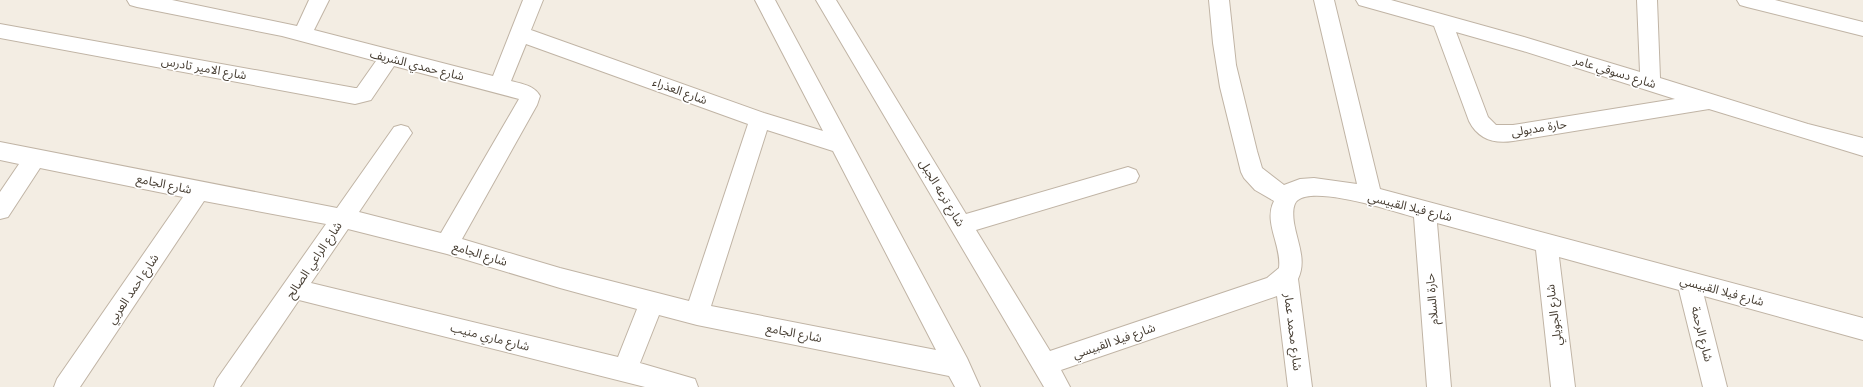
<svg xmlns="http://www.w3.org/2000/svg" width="1863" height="387" font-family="Montserrat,'Noto Sans Arabic',sans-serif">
<rect width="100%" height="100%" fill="#f3ede3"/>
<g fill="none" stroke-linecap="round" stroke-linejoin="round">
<defs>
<g id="minor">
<path d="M127 0H172L297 26 309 0H329L314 30 493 76 523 0H543L531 30 764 113 823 131 755 0H775L967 358 980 387H955L949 376 697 325 659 315 640 363 695 379 698 387H645L299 300 240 387H214L217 379 326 224 204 201 80 387H54L57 379 183 197 40 168 8 217 0 219V192L19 164 0 160V142L337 208 394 127 401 125 408 127 412 133 359 212 441 233 519 99 394 66 371 100 355 104 0 38V24L355 88H357L376 61 282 36 137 7 130 5ZM526 44 748 124 689 301 560 268 462 239 537 105 540 96C534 85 522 84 511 81ZM767 130 833 151 936 350 711 306ZM348 229 447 254 560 288 637 309 618 357 311 283Z"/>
<path d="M816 0H836L966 214 1128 167 1136 170 1139 176 1136 182 976 230 1050 351 1267 278 1279 268C1282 246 1263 222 1274 201L1255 190 1244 178 1241 172 1220 87 1213 43 1209 0H1229L1236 65 1257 151 1262 168 1284 185 1300 179 1314 178 1357 184 1314 0H1334L1380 189 1863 318V340L1704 296 1727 387H1703L1679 290 1559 257 1575 387H1551L1536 250 1437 223 1451 387H1427L1414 217C1392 211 1317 186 1298 200 1292 204 1293 216 1294 223 1297 242 1307 260 1298 279L1312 387H1288L1277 296 1061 370 1070 387H1044Z"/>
<path d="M1356 0H1391L1524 37 1640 72 1637 0H1657L1660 78 1808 124 1863 138V156L1709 109 1513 141C1494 144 1478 139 1469 121L1434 26 1359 5ZM1456 32 1523 51 1675 99 1513 125H1496L1488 117Z"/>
<polygon points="1737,0 1775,0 1863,22 1863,36 1747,7 1740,5"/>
</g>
</defs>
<!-- minor casing -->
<use href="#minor" stroke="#c0b4a5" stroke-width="2"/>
<!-- minor -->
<use href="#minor" fill="#fff" fill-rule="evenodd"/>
</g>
<g text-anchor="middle" stroke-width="3.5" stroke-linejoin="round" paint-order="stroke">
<!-- street labels -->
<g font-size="12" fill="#463d32" stroke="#fff">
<text transform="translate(417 65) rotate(14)" y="4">شارع حمدي الشريف</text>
<text transform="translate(204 68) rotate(10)" y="4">شارع الامير تادرس</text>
<text transform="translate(1615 72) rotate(17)" y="4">شارع دسوقي عامر</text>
<text transform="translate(680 91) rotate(20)" y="4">شارع العذراء</text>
<text transform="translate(1539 128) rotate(-9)" y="4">حارة مدبولى</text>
<text transform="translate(164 184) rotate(12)" y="4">شارع الجامع</text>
<text transform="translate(942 193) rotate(59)" y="4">شارع ترعه الجبل</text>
<text transform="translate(1410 207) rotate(14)" y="4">شارع فيلا القبيسي</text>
<text transform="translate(480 254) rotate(17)" y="4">شارع الجامع</text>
<text transform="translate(314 260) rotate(-56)" y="4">شارع الراعي الصالح</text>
<text transform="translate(133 289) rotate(-56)" y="4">شارع احمد العربي</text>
<text transform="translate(1722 291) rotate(15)" y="4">شارع فيلا القبيسي</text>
<text transform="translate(1432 299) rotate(-95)" y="4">حارة السلام</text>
<text transform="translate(1554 315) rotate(-97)" y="4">شارع الجويلي</text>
<text transform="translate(1293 332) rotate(83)" y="4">شارع محمد عمار</text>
<text transform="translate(794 333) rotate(11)" y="4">شارع الجامع</text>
<text transform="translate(1702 334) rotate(76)" y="4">شارع الرحمة</text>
<text transform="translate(490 337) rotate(14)" y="4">شارع ماري منيب</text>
<text transform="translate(1114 341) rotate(-19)" y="4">شارع فيلا القبيسي</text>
</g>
</g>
</svg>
